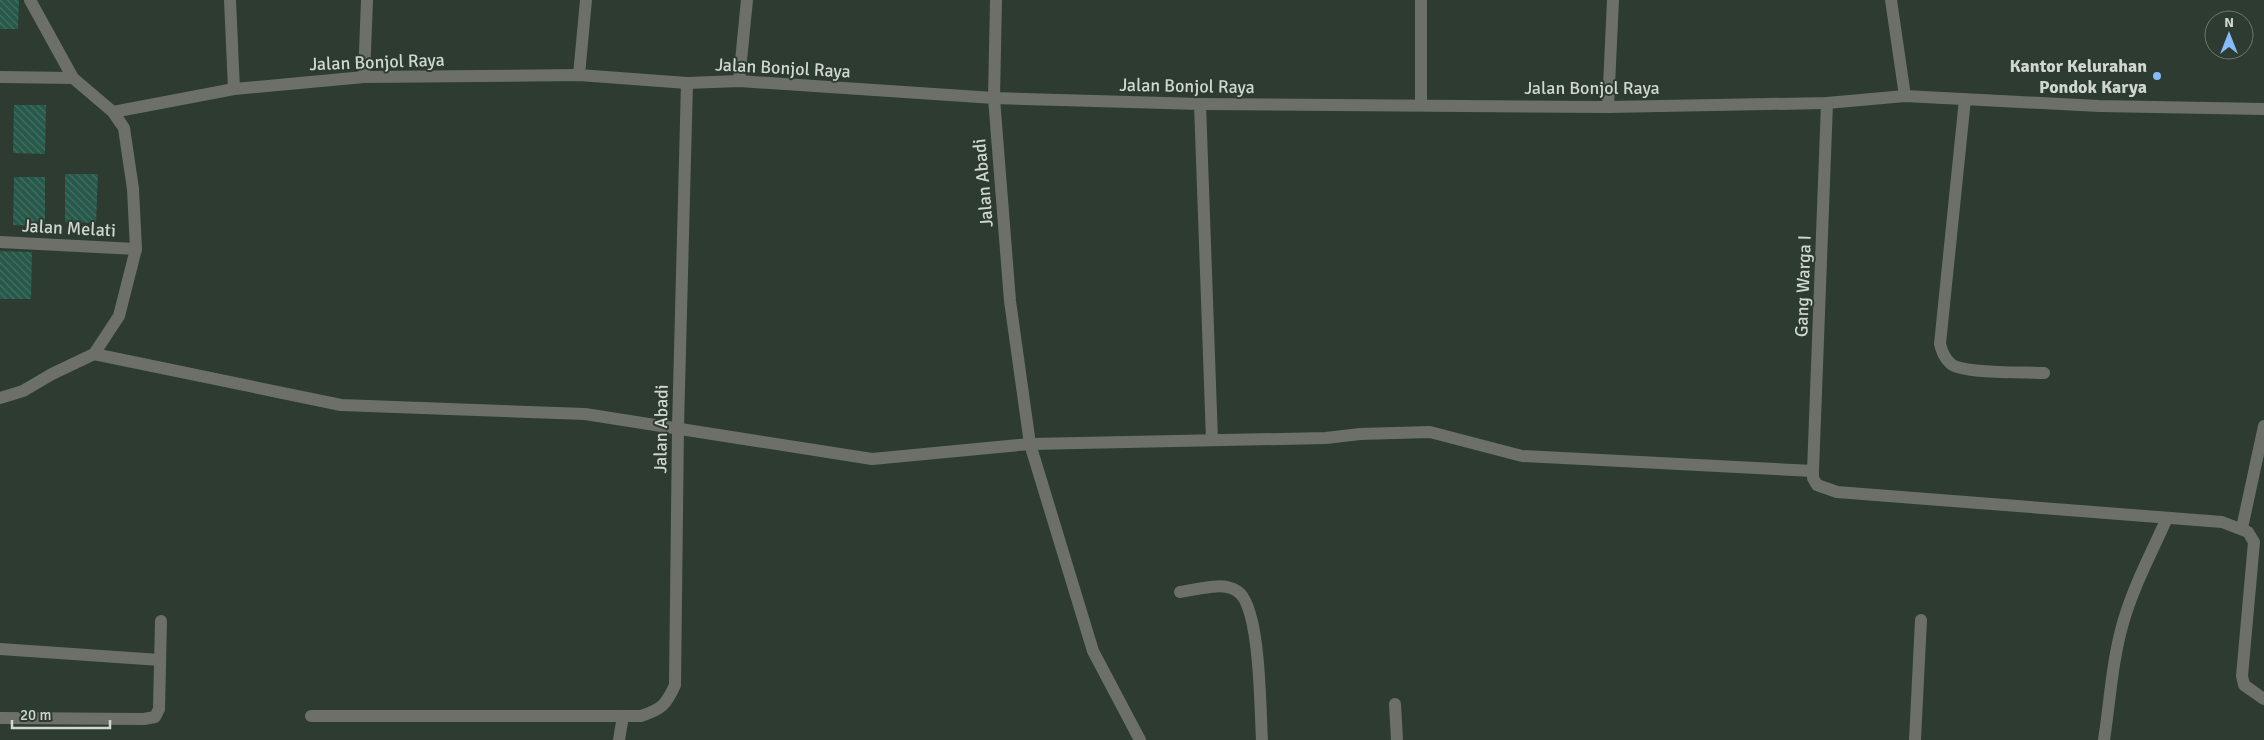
<svg xmlns="http://www.w3.org/2000/svg" width="2264" height="740" font-family="Signika,sans-serif">
<defs>
<pattern id="building-back-hatch" width="6" height="6" patternUnits="userSpaceOnUse" patternTransform="scale(1.25)"><rect width="6" height="6" fill="#26594a"/><path d="M-1 5l2 2M0 0l6 6M5-1l2 2" fill="none" stroke="#447063"/></pattern>
</defs>
<rect width="100%" height="100%" fill="#2d3b30"/>
<!-- building -->
<g fill="url(#building-back-hatch)">
<polygon points="0,0 19,0 18,29 0,29"/>
<polygon points="14,105 46,105 45,154 13,153"/>
<polygon points="65,174 98,174 96,223 65,222"/>
<polygon points="14,177 45,177 45,226 13,225"/>
<polygon points="0,251 32,252 31,299 0,299"/>
</g>
<g fill="none" stroke-linecap="round" stroke-linejoin="round">
<!-- minor -->
<g stroke="#6c7068" stroke-width="12">
<polyline points="230,0 234,89"/>
<polyline points="996,0 994,98 1010,301 1030,444 1093,651 1140,740"/>
<polyline points="1421,0 1421,105"/>
<polyline points="1891,0 1905,96"/>
<polyline points="579,75 586,0"/>
<polyline points="0,77 73,78"/>
<polyline points="364,77 367,0"/>
<polyline points="739,81 747,0"/>
<path d="M1965 99 1940 344C1942 351 1944 358 1951 364 1963 374 2025 372 2044 373"/>
<polyline points="1200,104 1212,440"/>
<polyline points="1608,107 1613,0"/>
<polyline points="113,112 234,89 364,77 579,75 687,83 739,81 994,98 1200,104 1608,107 1827,103 1905,96 2099,106 2264,109"/>
<polyline points="0,242 136,249"/>
<polyline points="94,354 341,405 585,414 872,459 1030,444 1326,438 1360,434 1430,432 1522,456 1813,471 1813,478 1817,485 1837,492 2222,522 2248,532 2254,542 2242,676 2244,685 2264,699"/>
<polyline points="0,398 23,391 52,374 94,354 119,316 136,249 133,189 124,128 113,112 73,78 30,0"/>
<polyline points="1813,471 1827,103"/>
<polyline points="2242,528 2264,426"/>
<path d="M1180 592C1197 590 1222 581 1237 591 1261 605 1260 712 1262 740"/>
<polyline points="0,649 160,660"/>
<polyline points="1395,704 1397,740"/>
<path d="M311 716H641C662 709 666 705 675 685L678 427 687 83"/>
<polyline points="0,718 144,719 155,717 159,709 161,621"/>
<polyline points="619,740 623,716"/>
<polyline points="1915,740 1921,620"/>
<path d="M2104 740C2110 701 2112 661 2123 623 2133 587 2152 552 2167 518"/>
</g>
</g>
<!-- markers -->
<circle fill="#87bbfb" stroke="#2d3b30" stroke-width="2" cx="2157" cy="76" r="5"/>
<g text-anchor="middle" stroke-width="4" stroke-linejoin="round" paint-order="stroke">
<!-- street labels -->
<g font-size="18" fill="#cfd7d0" stroke="#2d3b30">
<text transform="translate(377 62) rotate(-2)" y="6">Jalan Bonjol Raya</text>
<text transform="translate(783 68) rotate(3)" y="6">Jalan Bonjol Raya</text>
<text transform="translate(1187 86) rotate(1)" y="6">Jalan Bonjol Raya</text>
<text x="1592" y="94">Jalan Bonjol Raya</text>
<text transform="translate(983 183) rotate(-95)" y="6">Jalan Abadi</text>
<text transform="translate(69 228) rotate(3)" y="6">Jalan Melati</text>
<text transform="translate(1803 286) rotate(-88)" y="6">Gang Warga I</text>
<text transform="translate(661 429) rotate(-89)" y="6">Jalan Abadi</text>
</g>
<!-- poi labels -->
<g font-size="18" font-weight="bold" fill="#cfd7d0" stroke="#2d3b30" text-anchor="end">
<text x="2147" y="72">Kantor Kelurahan<tspan x="2147" dy="21">Pondok Karya</tspan></text>
</g>
</g>
<!-- north arrow -->
<g transform="translate(2229 35)"><circle r="24" fill="#2d3b30" stroke="#6e7970"/>
<path d="M0-4L9 19L0 12L-9 19Z" fill="#87bbfb"/>
<text y="-8" font-size="14" font-weight="bold" text-anchor="middle" fill="#cfd7d0">N</text>
</g>
<!-- scale -->
<path d="M12 720v8h98v-8" fill="none" stroke="#cfd7d0" stroke-width="2.5"/>
<text x="20" y="720" font-size="15" fill="#cfd7d0" stroke="#2d3b30" stroke-width="4" paint-order="stroke">20 m</text>
</svg>
